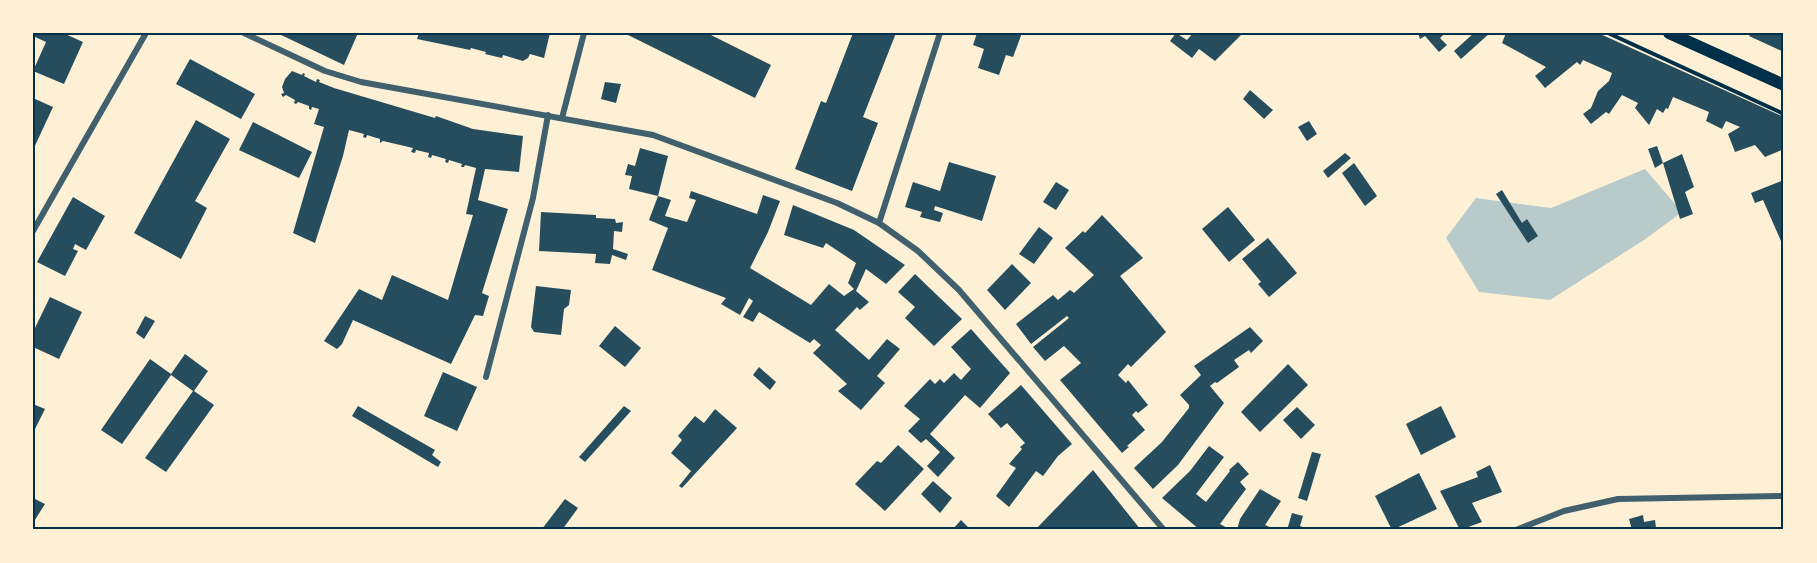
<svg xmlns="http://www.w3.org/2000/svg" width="1817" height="563" font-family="'Open Sans',sans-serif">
<rect width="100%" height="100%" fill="#fdf0d5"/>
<!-- green -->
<polygon fill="#b9caca" points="1645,169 1682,212 1644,240 1550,300 1479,292 1446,238 1476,198 1551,208"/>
<!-- building -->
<g fill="#264d5e">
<polygon points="33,33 63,33 83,42 64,84 33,71 46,42 33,36"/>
<polygon points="277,33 358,33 344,65"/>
<polygon points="419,33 550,33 544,58 530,54 528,58 523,61 503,55 502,58 485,54 486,52 471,48 470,50 417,39"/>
<polygon points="624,33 707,33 771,65 755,98"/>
<polygon points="853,33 896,33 863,117 878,123 852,191 795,169 821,101 826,103"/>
<polygon points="977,33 1022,33 1013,57 1006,55 999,75 978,68 984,49 973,45"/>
<polygon points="1176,33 1187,40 1193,33 1243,33 1215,61 1199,49 1192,58 1170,41"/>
<polygon points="1418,33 1445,33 1440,38 1447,45 1439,52 1425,36 1420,39"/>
<polygon points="1474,33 1490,33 1461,59 1454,51"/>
<polygon points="1506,33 1598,33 1784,117 1784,149 1765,157 1755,145 1735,152 1728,134 1740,127 1726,121 1722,129 1706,121 1709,112 1673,97 1668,109 1666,108 1663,113 1657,109 1649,125 1635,108 1638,103 1622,95 1609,114 1606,112 1591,124 1583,114 1591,108 1598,91 1609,81 1612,73 1583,60 1580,65 1577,62 1545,88 1535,76 1546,67 1502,43"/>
<polygon points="1751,33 1784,33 1784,52 1749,36"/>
<polygon points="190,59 255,94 241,119 176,84"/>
<polygon points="292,71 302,75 303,73 305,74 304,76 316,82 317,79 320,80 319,82 334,88 435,118 436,116 473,129 523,136 519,172 485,169 478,200 508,209 482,293 489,296 483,316 475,315 451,364 353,320 342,344 337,349 324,341 359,289 382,300 392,275 448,300 473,215 466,214 476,168 465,165 464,167 461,167 462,164 449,160 448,163 445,162 446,159 432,155 431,158 428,157 429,153 416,150 415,153 411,152 413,148 383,141 380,143 380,139 367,135 366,138 363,137 364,134 349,130 343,156 315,243 293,233 324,127 314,124 319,109 312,107 311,110 309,109 309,106 298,102 296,104 294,103 295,100 286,95 283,97 281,94 284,93 282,87 285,79"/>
<polygon points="605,82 621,84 616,103 601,99"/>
<polygon points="1250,90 1273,110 1264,119 1243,99"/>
<polygon points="33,98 53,107 33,150"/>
<polygon points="196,120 230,139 195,201 207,208 181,259 134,233"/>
<polygon points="1309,121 1317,134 1307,141 1298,127"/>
<polygon points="253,122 312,152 299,178 239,150"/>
<polygon points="1657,146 1663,163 1655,168 1648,149"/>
<polygon points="640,148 668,156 658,196 629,189 632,176 625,175 628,164 635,166"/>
<polygon points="1345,153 1351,158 1328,178 1323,171"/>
<polygon points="1682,154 1694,187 1685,192 1693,214 1680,219 1663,163"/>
<polygon points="949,162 996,176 982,221 935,206 934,210 943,213 940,222 920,217 922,212 905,207 913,182 940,191"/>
<polygon points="1354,163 1377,196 1365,206 1342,173"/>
<polygon points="1784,180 1784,248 1763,200 1755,203 1751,193"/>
<polygon points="1056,182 1069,190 1056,210 1043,202"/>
<polygon points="1502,190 1522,223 1527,219 1538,236 1528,243 1496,194"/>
<polygon points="691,191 757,214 763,195 780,201 768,232 750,268 811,305 829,284 844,296 854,289 848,283 856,263 826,243 823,248 784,235 793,205 854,230 905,265 886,284 866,269 856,291 869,302 860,310 857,307 835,330 869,360 887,339 900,349 877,376 885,383 861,410 838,391 847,384 813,353 821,345 814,339 810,343 759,312 753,322 743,317 753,301 749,298 740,315 721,304 726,298 652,270 668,228 649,220 658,196 671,200 665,216 687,222 696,200 689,198"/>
<polygon points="73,197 105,216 86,250 75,244 73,249 78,251 65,276 37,262"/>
<polygon points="1228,207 1255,240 1229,262 1202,229"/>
<polygon points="541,212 596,215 596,218 615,219 616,223 623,222 622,232 614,231 613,249 628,254 626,260 612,255 610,264 595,263 596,254 539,251"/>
<polygon points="1102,215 1143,258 1120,276 1166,332 1131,367 1128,364 1118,375 1126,383 1128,380 1148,405 1138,413 1136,411 1132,415 1145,430 1127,446 1129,447 1122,453 1060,380 1081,363 1064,346 1045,361 1033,347 1069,318 1067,316 1031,344 1016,324 1053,295 1058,300 1070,290 1074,293 1094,275 1065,248 1083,231 1085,233"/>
<polygon points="1039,227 1053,238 1034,264 1019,254"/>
<polygon points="1268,238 1297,273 1269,297 1258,284 1261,282 1242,259"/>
<polygon points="1012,264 1031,283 1005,310 987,290"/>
<polygon points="915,274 962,319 934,346 905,318 915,307 898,292"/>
<polygon points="536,286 571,290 569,305 564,309 561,335 534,332 531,327"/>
<polygon points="50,297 82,312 59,359 33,347 33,332"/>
<polygon points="145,316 155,321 144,339 136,333"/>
<polygon points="615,326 641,348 625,367 599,346"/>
<polygon points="1250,327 1263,341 1251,353 1249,350 1234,360 1239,367 1217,383 1215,382 1210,386 1224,403 1178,465 1153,489 1134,468 1162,442 1189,408 1189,405 1180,395 1201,375 1194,366"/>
<polygon points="971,329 1010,373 980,408 965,395 930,434 955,458 938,477 927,466 940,452 926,439 921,443 908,431 920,419 904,406 930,379 935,384 940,379 944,383 954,373 961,380 971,369 951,347"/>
<polygon points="185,354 208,371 194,391 214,405 166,472 145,458 193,391 171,375 122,444 101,430 150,359 171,374"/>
<polygon points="1288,364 1308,385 1260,432 1241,412"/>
<polygon points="759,367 776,382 770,390 753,375"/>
<polygon points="443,372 477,387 457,431 424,416"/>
<polygon points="1021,385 1072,444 1058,456 1043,476 1036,471 1009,507 996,496 1016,468 1009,464 1022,449 1020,447 1025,443 1007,423 1001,428 988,414"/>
<polygon points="33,404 45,409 33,433"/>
<polygon points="358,406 435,450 432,455 441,462 438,467 352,416"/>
<polygon points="624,406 631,411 585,462 579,457"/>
<polygon points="1441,406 1456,437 1421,455 1406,424"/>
<polygon points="1297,407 1315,425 1301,439 1283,420"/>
<polygon points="715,409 737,428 682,488 679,486 691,471 671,453 682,440 678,436 695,416 704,423"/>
<polygon points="898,445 924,469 885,511 855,484 877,461 881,463"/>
<polygon points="1209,446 1224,457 1196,494 1206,502 1230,471 1229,470 1238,462 1249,474 1240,482 1246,489 1220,524 1231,530 1200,530 1162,498 1190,471"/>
<polygon points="1312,452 1321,454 1307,501 1298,498"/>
<polygon points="1490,465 1502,492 1472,503 1482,522 1460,530 1440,491 1478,477 1476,472"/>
<polygon points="1093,470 1141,530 1103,530 1101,528 1099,530 1035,530"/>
<polygon points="1419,473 1437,509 1392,530 1375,496"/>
<polygon points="933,481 952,498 940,513 921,494"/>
<polygon points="1260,489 1281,501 1265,525 1277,530 1237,530 1240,519"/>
<polygon points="33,498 45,504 33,523"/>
<polygon points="565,499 578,508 562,530 542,529"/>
<polygon points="1292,513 1303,516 1300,526 1310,530 1287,530"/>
<polygon points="1643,515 1644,522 1655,520 1656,528 1632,530 1629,519"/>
<polygon points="961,520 971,530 952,530"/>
</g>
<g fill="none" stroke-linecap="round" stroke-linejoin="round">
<!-- path -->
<polyline stroke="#003049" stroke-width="4" points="1608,33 1784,114"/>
<!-- minor -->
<g stroke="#3f606c" stroke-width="6">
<polyline points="244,33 325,71 361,82 653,135 837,203 879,223 918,251 959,290 1164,530"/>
<polyline points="562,118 584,33"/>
<polyline points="879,223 940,33"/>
<polyline points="33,231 146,33"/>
<polyline points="486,377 533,198 548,115"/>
<polyline points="1516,530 1564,511 1618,499 1784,496"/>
</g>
<!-- secondary -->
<polyline stroke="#003049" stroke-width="12" points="1669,33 1784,85"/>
</g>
<!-- border -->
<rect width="1817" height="563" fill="none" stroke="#fdf0d5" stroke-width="69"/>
<rect x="34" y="34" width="1748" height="494" fill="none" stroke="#003049" stroke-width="2"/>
</svg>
